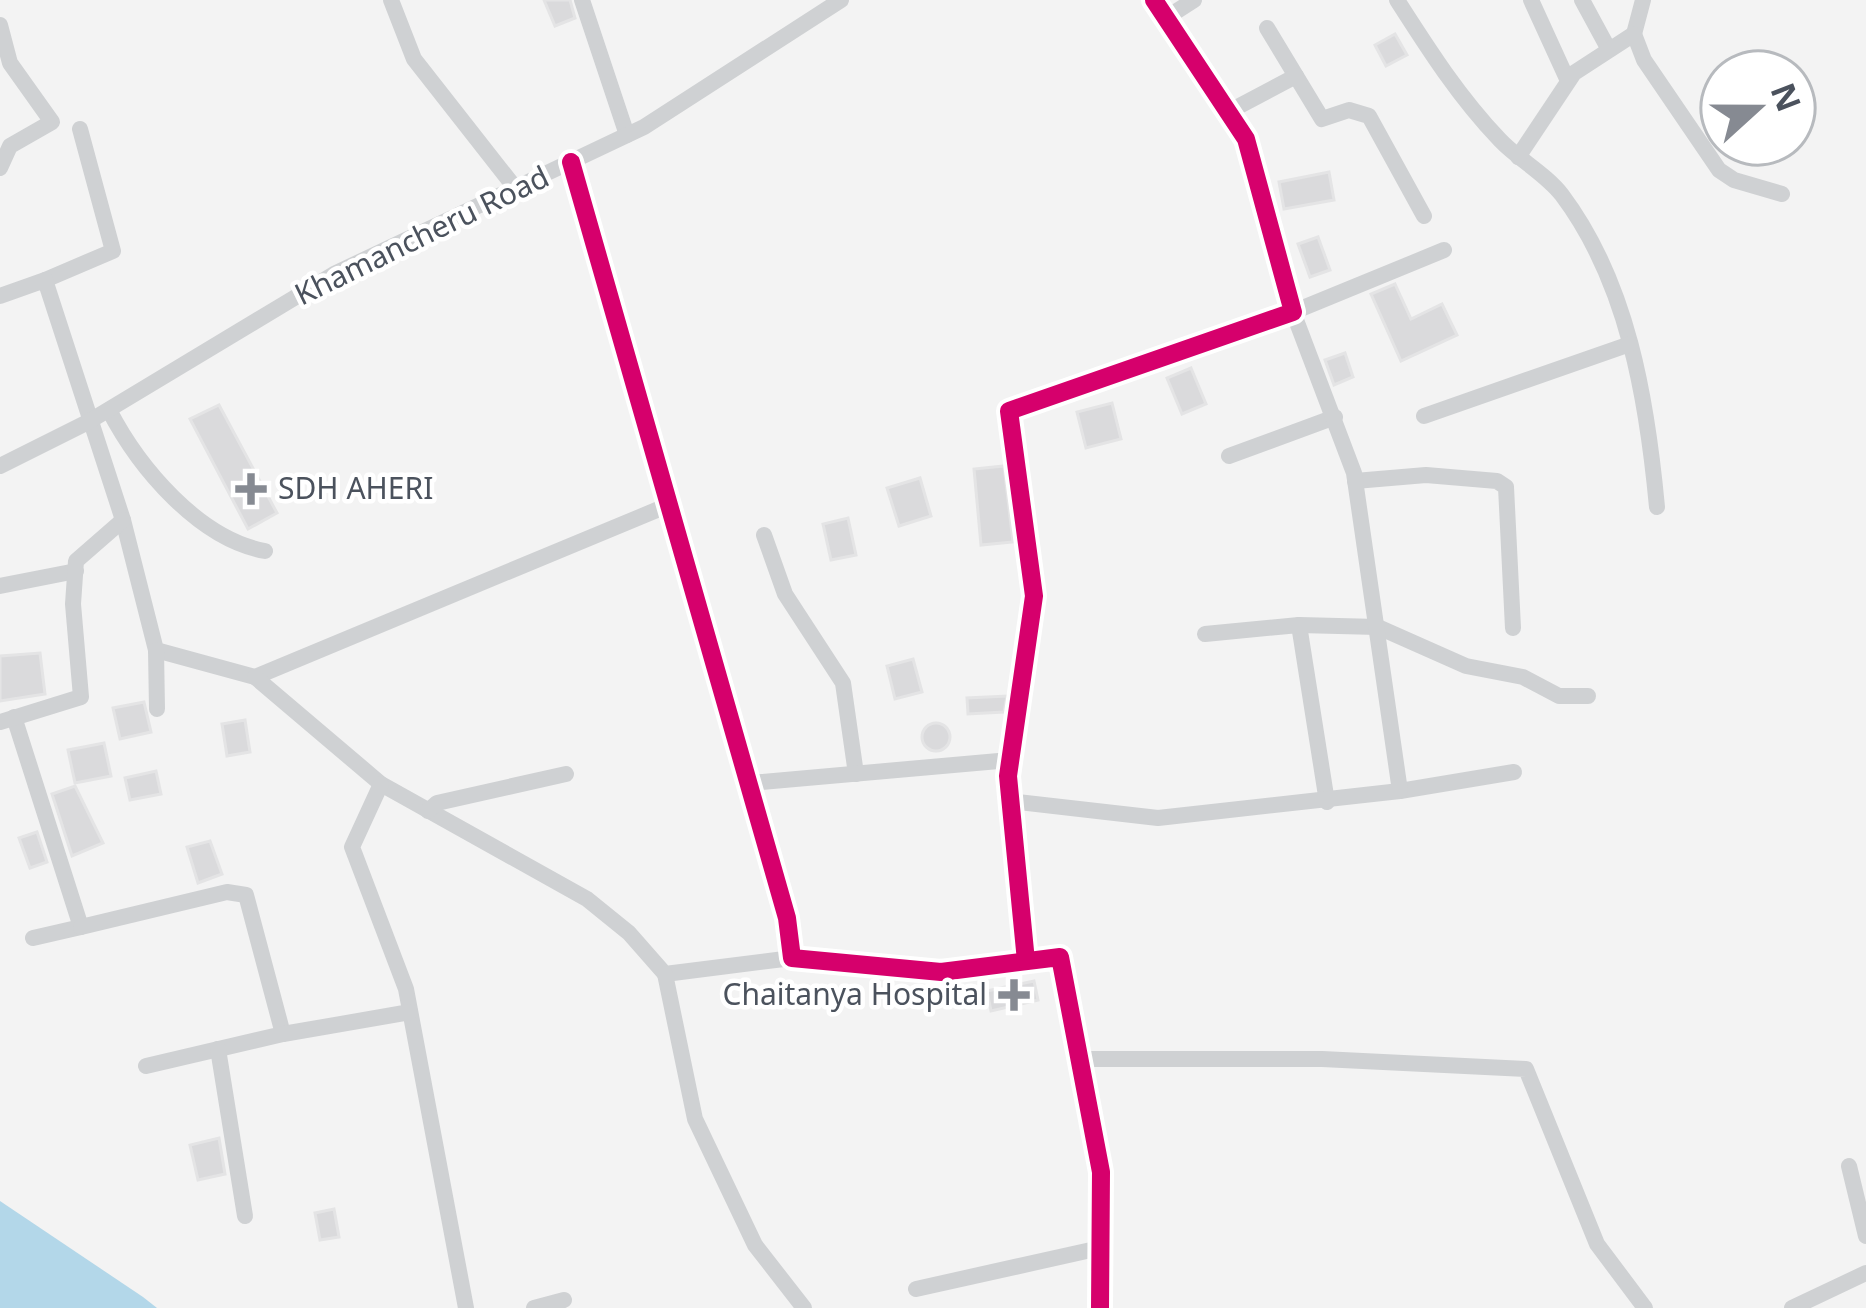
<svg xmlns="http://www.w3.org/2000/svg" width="1866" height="1308" font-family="'Noto Sans',sans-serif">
<rect width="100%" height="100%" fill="#f3f3f3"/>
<!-- water -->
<polygon fill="#b3d7e9" points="0,1201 143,1297 157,1308 0,1308"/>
<!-- building -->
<g fill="#dadadc" stroke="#e4e4e5" stroke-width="3">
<polygon points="544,0 570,0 575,18 555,26"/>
<polygon points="1395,34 1407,55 1386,66 1375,45"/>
<polygon points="1329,172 1334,200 1284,209 1279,182"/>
<polygon points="1318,237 1330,270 1310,277 1298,244"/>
<polygon points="1395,284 1411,319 1442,304 1457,335 1401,361 1371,294"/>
<polygon points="1345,353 1353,377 1334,385 1325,360"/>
<polygon points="1191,368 1206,404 1182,414 1167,378"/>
<polygon points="1112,403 1121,439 1086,448 1077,412"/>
<polygon points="219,405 277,513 248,529 190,419"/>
<polygon points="1004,466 1013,542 981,545 974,469"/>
<polygon points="920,478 931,516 899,526 887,488"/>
<polygon points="848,518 856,555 831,560 823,524"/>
<polygon points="40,653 45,694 0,701 0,656"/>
<polygon points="913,659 922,692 895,699 887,666"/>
<polygon points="1007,696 1004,712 968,714 967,698"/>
<polygon points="144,702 151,732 120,739 113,708"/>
<polygon points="245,720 250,752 227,756 222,724"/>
<circle cx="936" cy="737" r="14"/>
<polygon points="104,743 111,776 75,783 68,750"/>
<polygon points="156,771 161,794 130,800 125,778"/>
<polygon points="75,786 103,843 72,856 52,794"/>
<polygon points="37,832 47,862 30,868 19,838"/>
<polygon points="210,841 222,874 198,883 187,847"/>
<polygon points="1034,981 1038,1000 991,1011 987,991"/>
<polygon points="219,1138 225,1174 198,1180 190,1145"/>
<polygon points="334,1209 339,1237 320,1240 315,1213"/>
</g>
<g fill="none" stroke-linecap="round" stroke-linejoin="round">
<!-- street -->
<g stroke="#cfd1d3" stroke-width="16">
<polyline points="391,0 414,59 516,189"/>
<polyline points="582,0 627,135"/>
<path d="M1397 0C1429 50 1459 97 1500 140 1519 160 1546 174 1562 195 1628 283 1647 400 1657 507"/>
<polyline points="1531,0 1568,81"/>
<polyline points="1582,0 1608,48"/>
<polyline points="1166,18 1194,0"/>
<polyline points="0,25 10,63 52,122 10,146 0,168"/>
<polyline points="1267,28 1296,76"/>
<polyline points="1634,34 1643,0"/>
<polyline points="1228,112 1296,76 1322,119 1349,110 1369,116 1424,216"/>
<polyline points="1518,157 1574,73 1634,34 1644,60 1719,170 1734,180 1782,194"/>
<polyline points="571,162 787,918 792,958 941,972 1060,957 1101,1172 1100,1308"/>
<polyline points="45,280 113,251 80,129"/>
<polyline points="0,296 45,280 123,520 156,650 255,677 671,504"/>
<path d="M109 410C139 468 199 539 265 551"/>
<polyline points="1424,416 1630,344"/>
<polyline points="1229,456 1335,417"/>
<polyline points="0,466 88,422 334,274 644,127 841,0"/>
<polyline points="1355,481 1426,475 1497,481 1506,487 1513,628"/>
<polyline points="764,535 785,594 843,683 856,774"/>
<polyline points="0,586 76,571"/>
<polyline points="1299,625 1327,802"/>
<polyline points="1205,634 1299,625 1378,627 1466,666 1523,677 1559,696 1588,696"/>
<polyline points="156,650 157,709"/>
<polyline points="255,677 381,784 587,899 629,933 665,974 792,958"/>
<polyline points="14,717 81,927 33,938"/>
<polyline points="0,722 81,697 73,604 76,561 123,520"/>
<polyline points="750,783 1010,760"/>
<polyline points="381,784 352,847 406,989 466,1308"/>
<polyline points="1400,791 1514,772"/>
<polyline points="1010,801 1158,818 1400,791 1354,473 1293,312 1444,250"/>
<polyline points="428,811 437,803 566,774"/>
<polyline points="81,927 227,892 246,895 283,1034 146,1066"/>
<polyline points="1026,961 1008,776 1034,596 1009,411 1293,312 1246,139 1154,0"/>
<polyline points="665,974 695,1119 755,1245 804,1308"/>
<polyline points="283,1034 410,1012"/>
<polyline points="218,1049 245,1216"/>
<polyline points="1080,1059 1322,1059 1526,1069 1597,1244 1645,1308"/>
<polyline points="1849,1166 1866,1236"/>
<polyline points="916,1289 1100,1248"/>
<polyline points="534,1308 564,1300"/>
<polyline points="1792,1308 1866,1273"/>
</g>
<defs>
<g id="cycleway">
<polyline points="571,162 787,918 792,958 941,972 1060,957 1101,1172 1100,1308"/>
<polyline points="1026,961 1008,776 1034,596 1009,411 1293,312 1246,139 1154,0"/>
</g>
</defs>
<!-- cycleway casing -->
<use href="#cycleway" stroke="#fff" stroke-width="26"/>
<!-- cycleway -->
<use href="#cycleway" stroke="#d6006c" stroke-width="18"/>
</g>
<!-- markers -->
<g fill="#868a92" stroke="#fff" stroke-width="4.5">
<path d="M245 471h12v12h12v12h-12v12h-12v-12h-12v-12h12z"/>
<path d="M1008 977h12v12h12v12h-12v12h-12v-12h-12v-12h12z"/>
</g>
<g text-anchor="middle" stroke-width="9" stroke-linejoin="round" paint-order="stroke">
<!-- street labels -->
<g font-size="30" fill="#4b525d" stroke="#fff">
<text transform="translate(422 236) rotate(-26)" y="10">Khamancheru Road</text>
</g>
<!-- poi labels -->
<g font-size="30" fill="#4b525d" stroke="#fff" text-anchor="start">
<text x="278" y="499">SDH AHERI</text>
<text x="987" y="1005" text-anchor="end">Chaitanya Hospital</text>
</g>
</g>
<!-- north arrow -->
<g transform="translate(1758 108) rotate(69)"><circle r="57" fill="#ffffff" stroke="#b7babe" stroke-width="3"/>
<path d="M0-9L21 45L0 30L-21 45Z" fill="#868a92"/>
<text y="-18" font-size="33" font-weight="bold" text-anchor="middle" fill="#4b525d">N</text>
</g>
</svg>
